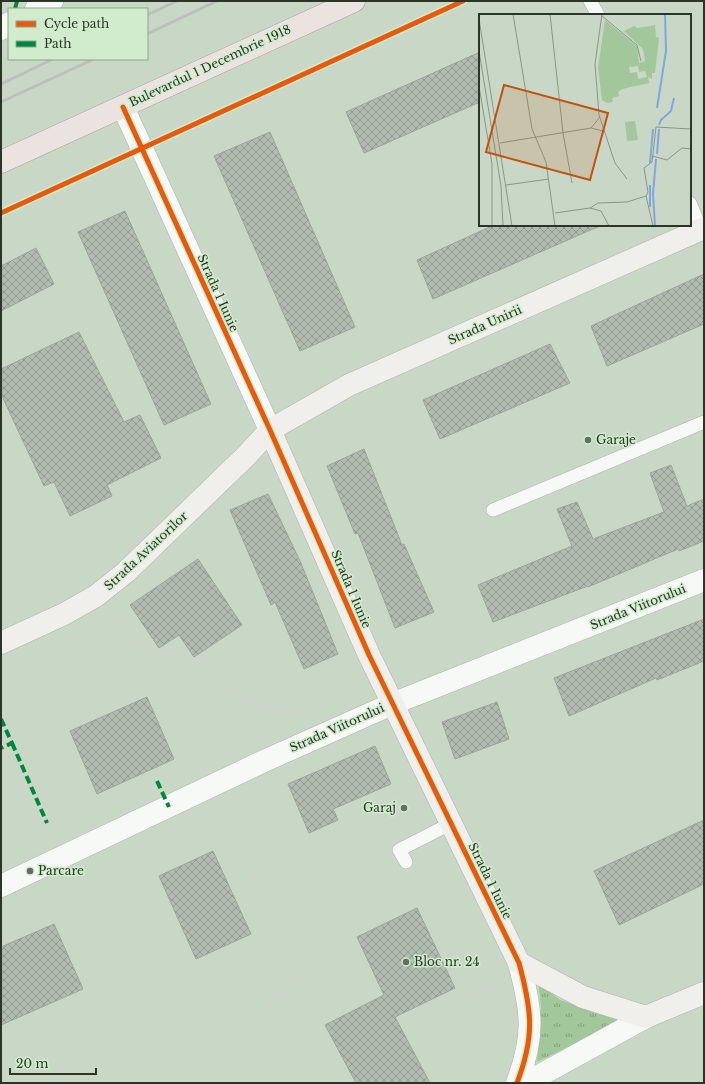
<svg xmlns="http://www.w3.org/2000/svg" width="705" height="1084" font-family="'Libre Baskerville',serif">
<defs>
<pattern id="grass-tufts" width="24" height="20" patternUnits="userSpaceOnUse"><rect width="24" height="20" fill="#a1c79b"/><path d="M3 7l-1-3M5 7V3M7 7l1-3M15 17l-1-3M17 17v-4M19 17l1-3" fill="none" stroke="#83a27e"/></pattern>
<pattern id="building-cross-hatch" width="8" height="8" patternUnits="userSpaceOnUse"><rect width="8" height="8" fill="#b0bcae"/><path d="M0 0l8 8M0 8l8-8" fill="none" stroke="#8f9a8e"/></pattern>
</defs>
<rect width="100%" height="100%" fill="#c9d8c6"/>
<!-- grass -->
<polygon fill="url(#grass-tufts)" points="538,982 560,1000 621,1021 537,1062 541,1006"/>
<!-- building -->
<g fill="url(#building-cross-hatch)" stroke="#9aa698">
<polygon points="480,52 480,102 364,153 346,112"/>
<polygon points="270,132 355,327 300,351 214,156"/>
<polygon points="125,211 211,404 164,425 78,232"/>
<polygon points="494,225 602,225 433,299 417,260"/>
<polygon points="36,248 54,284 1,311 1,266"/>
<polygon points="704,274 704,324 607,366 591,326"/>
<polygon points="79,332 124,422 140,415 161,458 107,485 112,496 70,516 54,482 44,486 1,394 1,369"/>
<polygon points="550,344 570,383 440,439 423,400"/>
<polygon points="364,449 402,545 404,544 434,612 395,628 358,533 355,534 327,466"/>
<polygon points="671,465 687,506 704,499 704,541 679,551 678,549 588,587 588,586 493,622 478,585 572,546 557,509 577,502 593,539 664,512 650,473"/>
<polygon points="268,494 300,561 338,654 304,669 275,602 271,605 230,510"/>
<polygon points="198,559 242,625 194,657 179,635 159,648 130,605"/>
<polygon points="704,619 704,661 657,680 656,678 569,716 554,678"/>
<polygon points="147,697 174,759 97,794 70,731"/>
<polygon points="497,702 509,739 455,759 442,722"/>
<polygon points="375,746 391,784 333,809 338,820 309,833 288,784"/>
<polygon points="704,820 704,884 619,925 594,871"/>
<polygon points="213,851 251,934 196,959 159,876"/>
<polygon points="417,908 455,988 395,1017 430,1083 356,1083 325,1025 384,995 357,937"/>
<polygon points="54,924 83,989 1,1025 1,947"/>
</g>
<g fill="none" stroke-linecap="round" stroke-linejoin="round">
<defs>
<g id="lane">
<polyline points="590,1 598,15"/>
<polyline points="690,203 701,230"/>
<polyline points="493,510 704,422"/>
<polyline points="406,862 399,850 450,824"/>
</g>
<g id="street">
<polyline points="36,9 52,1"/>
<polyline points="1,29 9,23"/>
<polyline points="123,107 270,430"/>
<polyline points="1,886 264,761 392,704 704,580"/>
<path d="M517 1083C535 1036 532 1011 519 963"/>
<polyline points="526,1083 646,1017"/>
</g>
<g id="secondary">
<polyline points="270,430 369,655 519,963 583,997 646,1017 704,993"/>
<polyline points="1,643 64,614 96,596 126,572 246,456 270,430 349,385 704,228"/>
</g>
<polyline id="primary" points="1,162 354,1"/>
</defs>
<!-- lane casing -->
<use href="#lane" stroke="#aab6a8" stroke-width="14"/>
<!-- street casing -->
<use href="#street" stroke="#aab6a8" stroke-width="23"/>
<!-- secondary casing -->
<use href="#secondary" stroke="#aab6a8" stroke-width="23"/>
<!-- primary casing -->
<use href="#primary" stroke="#a99f97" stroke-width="23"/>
<!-- path -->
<g stroke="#ced3cd" stroke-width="2.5" stroke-dasharray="2 3" stroke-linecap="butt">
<polyline points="1,63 3,54"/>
<polyline points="1,195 7,210"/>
<polyline points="115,613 128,623 197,764"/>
<path d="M140 647C164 651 189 654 211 665 220 670 225 684 233 691 252 707 284 711 309 712"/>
<polyline points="222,810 302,979 268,1003 302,1083"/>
<polyline points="107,865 169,1000 233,1083"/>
<polyline points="411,1031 497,985"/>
</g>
<!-- lane -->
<use href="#lane" stroke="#f7f9f6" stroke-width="13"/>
<!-- street -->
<use href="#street" stroke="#f7f9f6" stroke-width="22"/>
<!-- secondary -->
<use href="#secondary" stroke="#f1efec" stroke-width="22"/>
<!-- primary -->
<use href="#primary" stroke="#ebe3e0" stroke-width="22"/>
<!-- rail -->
<g stroke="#bcc0bb" stroke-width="3">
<polyline points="147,15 177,1"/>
<polyline points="147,34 217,1"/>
<polyline points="1,84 53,59"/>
<polyline points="1,102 94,59"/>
</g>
<!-- quiet -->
<g stroke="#00873e" stroke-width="4" stroke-dasharray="8 4" stroke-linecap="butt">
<polyline points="15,9 17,1"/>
<polyline points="1,719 12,743 1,748"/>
<polyline points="12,743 47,823"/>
<polyline points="157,781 169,807"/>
</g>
<defs>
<g id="cycleway">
<path d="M123 107 270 430 369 655 519 963C532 1011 535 1036 517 1083"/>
<polyline points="1,213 463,1"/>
</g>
</defs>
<!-- cycleway casing -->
<use href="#cycleway" stroke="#d0eccc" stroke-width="8"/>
<!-- cycleway -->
<use href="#cycleway" stroke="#e8590c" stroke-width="5"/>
</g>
<!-- markers -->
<g fill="#626e5f" stroke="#d0eccc" stroke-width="1.5">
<circle cx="588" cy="440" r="4"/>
<circle cx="404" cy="808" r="4"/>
<circle cx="30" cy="871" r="4"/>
<circle cx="406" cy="962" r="4"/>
</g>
<g text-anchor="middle" stroke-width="3" stroke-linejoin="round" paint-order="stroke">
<!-- street labels -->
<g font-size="12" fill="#2a3528" stroke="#d0eccc">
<text transform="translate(210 66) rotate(-25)" y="4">Bulevardul 1 Decembrie 1918</text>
<text transform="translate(218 293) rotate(66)" y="4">Strada 1 Iunie</text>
<text transform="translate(485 325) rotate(-24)" y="4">Strada Unirii</text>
<text transform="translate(146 551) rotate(-43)" y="4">Strada Aviatorilor</text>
<text transform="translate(351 589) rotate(67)" y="4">Strada 1 Iunie</text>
<text transform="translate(638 607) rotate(-22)" y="4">Strada Viitorului</text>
<text transform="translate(337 728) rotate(-24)" y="4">Strada Viitorului</text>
<text transform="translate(490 881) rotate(64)" y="4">Strada 1 Iunie</text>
</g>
<!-- poi labels -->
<g font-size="12" fill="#2a3528" stroke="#d0eccc" text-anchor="start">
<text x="596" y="444">Garaje</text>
<text x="396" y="812" text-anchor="end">Garaj</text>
<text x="38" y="875">Parcare</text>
<text x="414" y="966">Bloc nr. 24</text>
</g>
</g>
<!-- overview -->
<g transform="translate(479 14)">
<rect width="212" height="212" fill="#c9d8c6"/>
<path d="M126 6 158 32 160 49 166 47 164 35 145 17 155 12 158 14 176 11 177 23 180 24 176 59H173V65L169 63 170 69 143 75 139 78 140 82 133 84 134 88 128 89 123 86 119 54ZM159 52 160 58 166 57 168 63 159 65 158 58 151 59 150 53Z" fill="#a1c79b" fill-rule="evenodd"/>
<path d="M156 107 159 126 148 127 146 108Z" fill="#a1c79b"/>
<path fill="none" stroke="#7ea7e3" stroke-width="2" d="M178 94 187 37 186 0M180 111 182 106 192 97 195 84M178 140 180 115M171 149 174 115M171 193V171M176 212 174 180 177 145"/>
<path fill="none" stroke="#899787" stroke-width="1" d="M34 0 53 115 67 148 76 212M71 0 84 119 93 169M123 0 116 50 120 101 136 149 148 165M123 2 158 31 162 47M0 5 33 212M0 37 22 172 24 212M0 72 13 150V212M112 114 121 103M21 129 112 114 124 117M173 142 188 146 203 134 212 135M27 171 70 165M167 182 174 212M111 194 119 189 148 188 167 182 169 178 165 154 173 148 177 113 212 115M76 199 111 194 122 197 130 212"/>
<path fill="#c25212" fill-opacity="0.15" stroke="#c25212" stroke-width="2" d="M25 71 129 99 111 166 7 138Z"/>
<rect width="212" height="212" fill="none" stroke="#2a3528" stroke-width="2"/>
</g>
<!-- border -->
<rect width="705" height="1084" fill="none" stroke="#2a3528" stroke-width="4"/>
<!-- legend -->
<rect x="8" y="8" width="140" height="52" fill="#d0eccc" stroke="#8ea38a"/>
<rect x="16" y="21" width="20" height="6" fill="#e8590c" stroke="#8ea38a"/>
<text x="44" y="28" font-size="12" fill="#2a3528">Cycle path</text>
<rect x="16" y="41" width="20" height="6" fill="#00873e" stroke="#8ea38a"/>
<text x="44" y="48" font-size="12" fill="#2a3528">Path</text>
<!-- scale -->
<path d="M10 1068v6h86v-6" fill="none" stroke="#2a3528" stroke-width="2"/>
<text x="16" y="1068" font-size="12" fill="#2a3528" stroke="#d0eccc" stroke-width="3" paint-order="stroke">20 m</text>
</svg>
